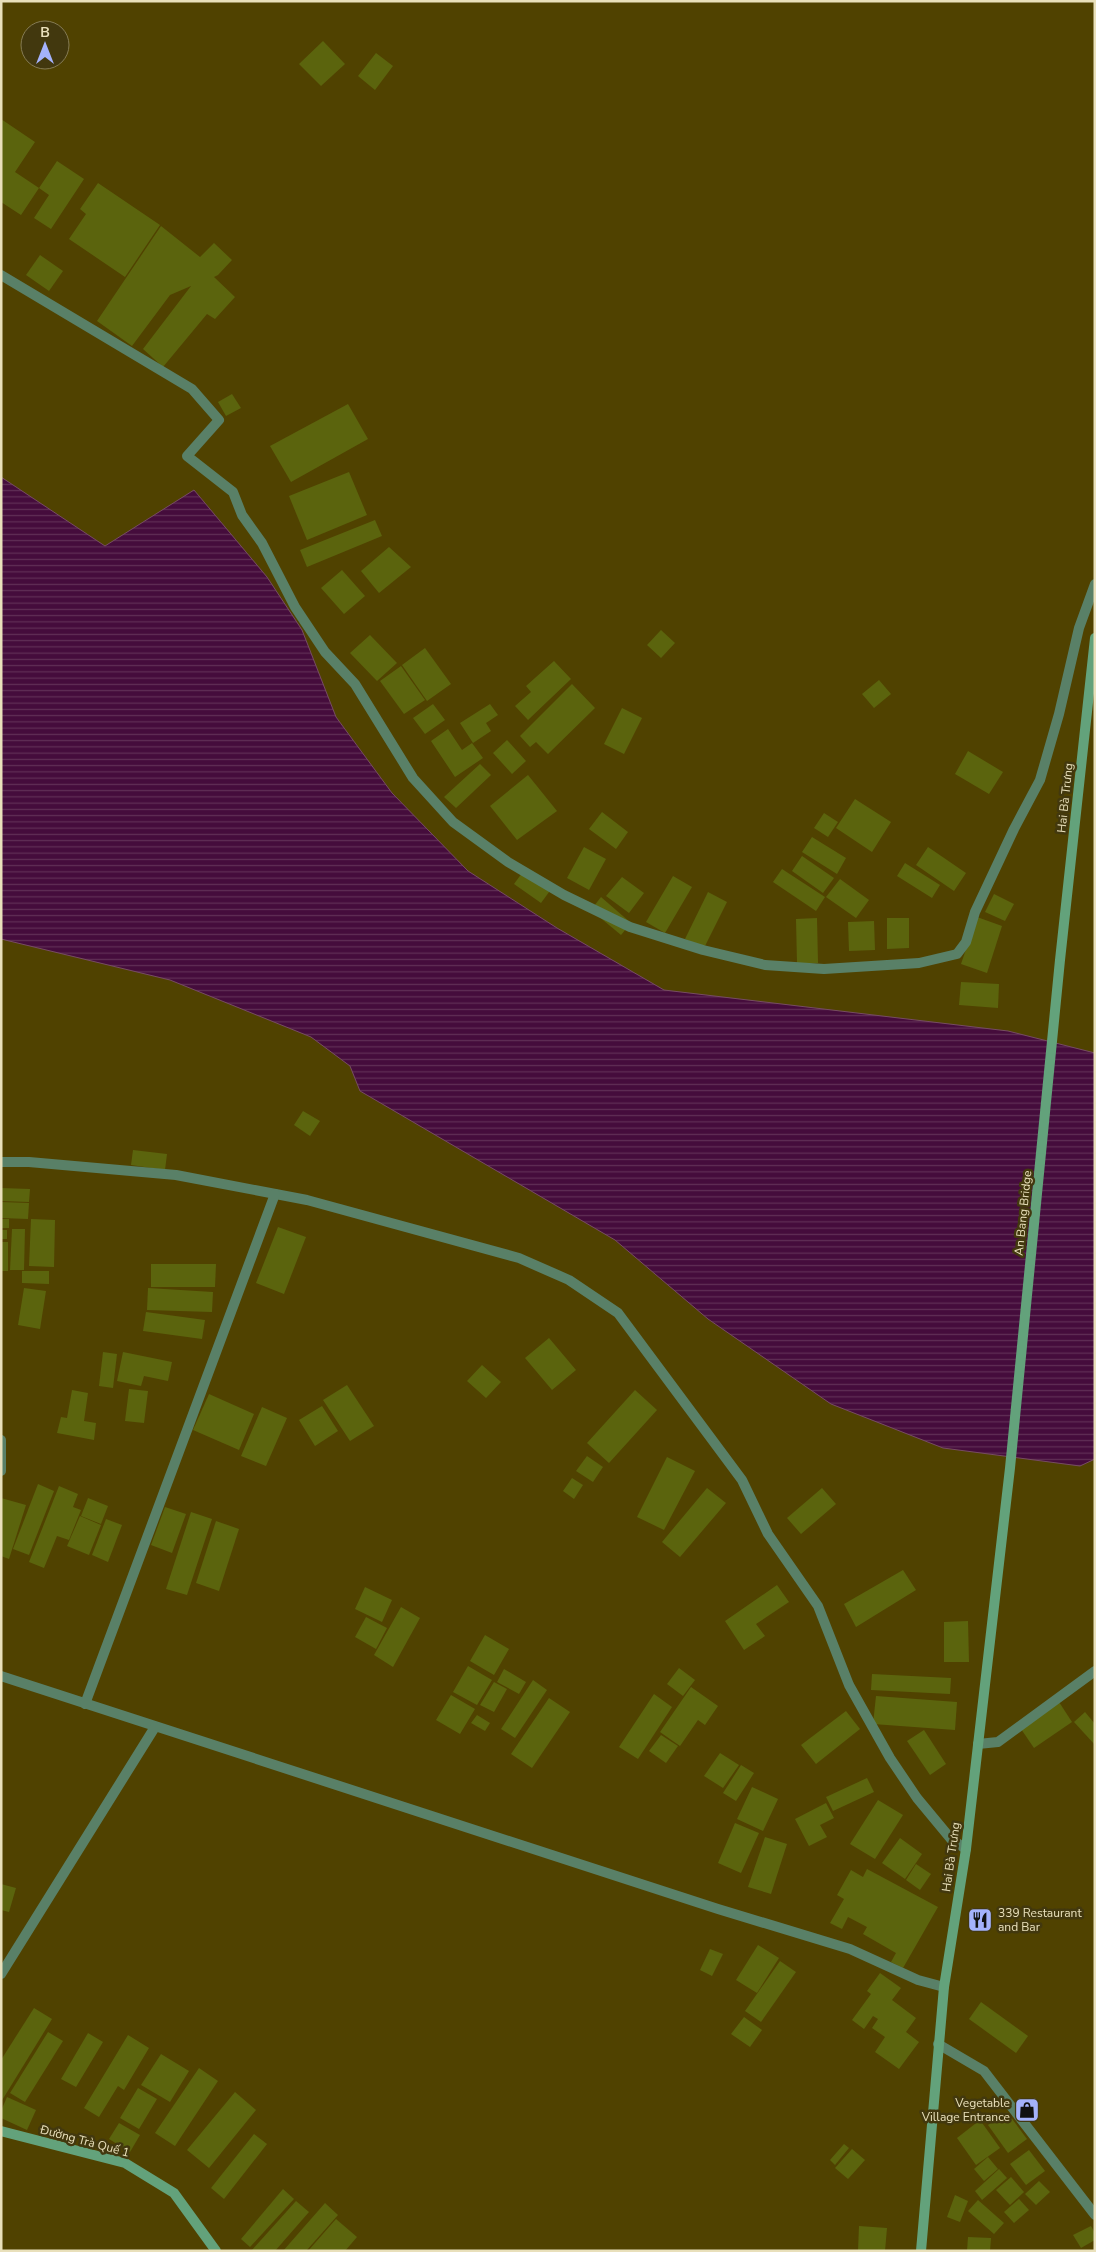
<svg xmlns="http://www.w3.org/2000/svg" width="1096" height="2252" font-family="'Nunito Sans',sans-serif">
<defs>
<pattern id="water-rules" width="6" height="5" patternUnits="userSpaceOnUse" patternTransform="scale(1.25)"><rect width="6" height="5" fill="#450c3c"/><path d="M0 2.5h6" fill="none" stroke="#602f56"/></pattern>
</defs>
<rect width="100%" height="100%" fill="#504200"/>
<!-- water -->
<polygon fill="url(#water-rules)" stroke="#764c62" points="1,477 105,546 194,490 267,577 302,630 336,717 392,793 468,871 557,928 664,990 1008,1031 1095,1053 1095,1459 1080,1466 943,1448 831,1404 708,1319 615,1240 360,1091 350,1066 311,1037 170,980 1,939"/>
<!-- building -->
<g fill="#5b640d">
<polygon points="323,41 345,64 321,86 299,64"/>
<polygon points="376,53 393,66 375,90 358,76"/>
<polygon points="1,119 35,142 15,172 39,188 21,215 1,202"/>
<polygon points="57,161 84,179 51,229 34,218 49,195 39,188"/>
<polygon points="98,183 160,225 125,277 69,239 86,214 80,209"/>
<polygon points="161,226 200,257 214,243 232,260 218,275 214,277 235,297 215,319 207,314 163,367 143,349 191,286 170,295 132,346 97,321"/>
<polygon points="40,255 63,271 49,291 26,275"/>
<polygon points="232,394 241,408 226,416 218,402"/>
<polygon points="348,404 368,439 291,482 270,446"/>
<polygon points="349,472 367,515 307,540 289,496"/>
<polygon points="375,520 382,536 307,567 300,550"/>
<polygon points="389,547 411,567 379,593 361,571"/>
<polygon points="342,570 365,596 344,614 321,588"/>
<polygon points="661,630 675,643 661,658 647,645"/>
<polygon points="370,635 397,663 377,681 350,653"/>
<polygon points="425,648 451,684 427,701 402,665"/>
<polygon points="554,661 571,679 528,720 515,706 531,692 526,686"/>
<polygon points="401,666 425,700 404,714 380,681"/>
<polygon points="879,680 891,694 874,708 862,694"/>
<polygon points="572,684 595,708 548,754 536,742 530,747 520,736"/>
<polygon points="433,704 445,720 425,734 413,718"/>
<polygon points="490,704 498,715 486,723 491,731 473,743 460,723"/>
<polygon points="622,708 642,718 624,754 604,744"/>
<polygon points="448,729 462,750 472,743 483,758 455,777 431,741"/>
<polygon points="507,740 526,761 512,774 493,753"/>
<polygon points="968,751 1003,772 989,794 955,774"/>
<polygon points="480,764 491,775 456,808 444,797"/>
<polygon points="528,775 557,811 517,840 490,806"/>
<polygon points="855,799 891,822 872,852 836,828"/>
<polygon points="602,812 628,832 616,849 589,829"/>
<polygon points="824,813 838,822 828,837 814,828"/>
<polygon points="812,837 846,858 837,874 802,852"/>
<polygon points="584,847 606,859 589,890 567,878"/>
<polygon points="928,847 966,873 954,891 916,865"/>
<polygon points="802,856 834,878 823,893 792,871"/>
<polygon points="905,863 940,885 932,898 897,876"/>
<polygon points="525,869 552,888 541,903 514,884"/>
<polygon points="782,869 825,897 816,911 773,882"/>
<polygon points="673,876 692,887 665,933 646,922"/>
<polygon points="622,877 644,893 629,913 606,896"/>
<polygon points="840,879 869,900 856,918 826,897"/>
<polygon points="708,892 727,902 704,948 685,939"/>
<polygon points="994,894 1014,904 1005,921 985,912"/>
<polygon points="601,897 631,923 621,935 591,910"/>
<polygon points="977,917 1002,926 987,973 961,964"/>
<polygon points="817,918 818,963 797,963 796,919"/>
<polygon points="887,918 909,918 909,948 887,949"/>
<polygon points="874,921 875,950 849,951 848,922"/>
<polygon points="961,982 999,984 998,1008 959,1005"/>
<polygon points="303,1111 320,1121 310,1136 294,1125"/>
<polygon points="133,1150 167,1154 165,1170 131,1165"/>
<polygon points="1,1188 30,1189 29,1202 1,1201"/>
<polygon points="1,1202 29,1203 28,1219 1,1218"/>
<rect x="1" y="1219" width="8" height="9"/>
<polygon points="31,1219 55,1220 54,1267 29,1266"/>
<polygon points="278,1227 306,1237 284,1294 256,1283"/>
<polygon points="12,1229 25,1229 24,1270 10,1270"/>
<rect x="1" y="1230" width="6" height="9"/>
<rect x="1" y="1242" width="7" height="29"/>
<polygon points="151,1264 216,1264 215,1287 151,1287"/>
<polygon points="22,1271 49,1271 49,1284 22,1283"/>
<polygon points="24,1288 46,1291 40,1329 18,1325"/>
<polygon points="148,1288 213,1292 212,1312 147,1310"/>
<polygon points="146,1312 205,1320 202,1339 143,1331"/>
<polygon points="549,1338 576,1370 552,1390 525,1358"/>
<polygon points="103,1352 117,1354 113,1388 99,1386"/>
<polygon points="123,1352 172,1362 168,1381 144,1376 141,1386 117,1381"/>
<polygon points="482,1365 501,1382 486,1398 467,1381"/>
<polygon points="347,1385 374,1426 350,1441 323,1400"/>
<polygon points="129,1389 148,1391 144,1423 125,1421"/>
<polygon points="72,1390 88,1393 84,1421 96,1423 94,1440 57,1433 61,1417 67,1418"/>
<polygon points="635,1390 657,1410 609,1463 587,1443"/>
<polygon points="209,1394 254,1414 239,1450 193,1430"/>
<polygon points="322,1406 338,1431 315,1446 299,1420"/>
<polygon points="262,1407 287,1418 266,1466 241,1456"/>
<polygon points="587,1456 603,1467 593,1482 576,1471"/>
<polygon points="667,1457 695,1471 664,1530 637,1517"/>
<polygon points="572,1478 583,1485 574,1499 563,1491"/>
<polygon points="38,1484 54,1491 29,1555 13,1549"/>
<polygon points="59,1486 78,1494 73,1507 81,1510 69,1540 57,1536 44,1568 29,1562"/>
<polygon points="707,1488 726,1503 680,1557 662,1542"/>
<polygon points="822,1488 836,1504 801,1534 787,1518"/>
<polygon points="1,1498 26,1505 9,1559 1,1556"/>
<polygon points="88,1498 108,1506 101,1524 81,1516"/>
<polygon points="165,1507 186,1514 172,1553 151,1545"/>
<polygon points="191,1512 212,1519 187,1595 166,1589"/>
<polygon points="80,1516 101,1525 89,1555 67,1546"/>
<polygon points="106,1519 122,1525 108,1562 92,1555"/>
<polygon points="216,1521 239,1529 219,1591 196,1583"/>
<polygon points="903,1570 916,1590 856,1627 844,1604"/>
<polygon points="777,1585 789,1602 756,1624 765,1636 744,1650 725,1621"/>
<polygon points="365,1587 392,1600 382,1622 355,1609"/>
<polygon points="401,1607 420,1618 393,1667 374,1655"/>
<polygon points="366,1617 387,1628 376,1649 355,1637"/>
<polygon points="968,1621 969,1662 944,1662 944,1622"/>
<polygon points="485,1635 509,1649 494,1675 470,1661"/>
<polygon points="468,1666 492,1680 477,1705 453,1692"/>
<polygon points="679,1668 695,1680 683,1696 667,1684"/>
<polygon points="504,1669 526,1682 519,1694 497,1682"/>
<polygon points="872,1674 951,1678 950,1694 871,1690"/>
<polygon points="533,1680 547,1690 515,1738 501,1729"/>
<polygon points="494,1682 507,1689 494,1712 480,1705"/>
<polygon points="691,1687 718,1706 705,1725 698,1720 680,1746 660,1732"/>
<polygon points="654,1694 672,1707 638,1759 619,1747"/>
<polygon points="451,1695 475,1709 460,1734 436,1720"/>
<polygon points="876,1696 957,1702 955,1730 873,1724"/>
<polygon points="549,1698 570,1712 532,1768 511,1754"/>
<polygon points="1059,1702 1072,1722 1034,1748 1021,1729"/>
<polygon points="846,1711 860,1729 816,1764 801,1745"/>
<polygon points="1085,1712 1095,1724 1095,1745 1074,1722"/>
<polygon points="477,1715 490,1723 485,1731 471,1723"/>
<polygon points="924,1730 946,1764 930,1775 907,1741"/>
<polygon points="661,1735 678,1746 666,1763 649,1751"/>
<polygon points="720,1753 739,1765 723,1788 704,1776"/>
<polygon points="741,1765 754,1773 736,1801 723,1793"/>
<polygon points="867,1778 874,1792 833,1811 826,1797"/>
<polygon points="752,1787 778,1799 763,1831 737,1819"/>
<polygon points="878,1800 903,1815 875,1859 850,1844"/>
<polygon points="826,1803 834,1818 820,1825 827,1837 809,1846 795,1819"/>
<polygon points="735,1823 759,1833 741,1873 718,1863"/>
<polygon points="765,1837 787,1844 771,1894 748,1887"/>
<polygon points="900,1838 922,1854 905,1879 882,1863"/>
<polygon points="916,1864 931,1874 920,1890 906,1880"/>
<polygon points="867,1869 938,1907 903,1968 891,1962 896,1953 863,1934 867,1927 848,1917 842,1929 830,1923 844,1899 837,1895 851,1870 863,1877"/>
<polygon points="1,1884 16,1888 9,1912 1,1910"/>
<polygon points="758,1945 779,1958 757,1993 736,1980"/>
<polygon points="710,1949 723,1954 712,1976 700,1970"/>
<polygon points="780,1961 796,1972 761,2022 745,2011"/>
<polygon points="880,1973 901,1988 892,2000 916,2018 906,2032 919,2042 899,2069 875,2052 885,2037 872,2028 878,2019 873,2016 864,2029 852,2020 871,1994 867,1991"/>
<polygon points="981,2002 1028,2036 1016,2053 969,2019"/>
<polygon points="34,2008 52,2019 1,2102 1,2060"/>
<polygon points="744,2017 762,2030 750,2047 731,2034"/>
<polygon points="48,2032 63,2041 25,2102 10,2093"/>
<polygon points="88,2033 103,2042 76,2087 61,2079"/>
<polygon points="128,2035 149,2048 124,2090 118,2086 99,2117 84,2108"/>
<polygon points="161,2054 189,2071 170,2102 141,2085"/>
<polygon points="199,2068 218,2081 175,2146 155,2133"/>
<polygon points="138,2088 157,2099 139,2129 120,2118"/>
<polygon points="235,2092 256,2110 209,2168 187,2150"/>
<polygon points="7,2097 36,2110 27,2130 1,2118 1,2111"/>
<polygon points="1007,2112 1027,2139 1008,2153 988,2125"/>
<polygon points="980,2120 1000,2148 976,2165 957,2138"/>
<polygon points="119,2123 140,2135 130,2152 109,2139"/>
<polygon points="254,2134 267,2144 224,2199 211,2188"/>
<polygon points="844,2144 849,2148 835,2165 830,2160"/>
<polygon points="852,2149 865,2160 848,2179 835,2168"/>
<polygon points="1029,2150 1045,2171 1026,2185 1010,2164"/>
<polygon points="988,2157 998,2169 984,2181 974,2169"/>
<polygon points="999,2169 1007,2178 982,2200 975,2191"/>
<polygon points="1011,2177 1024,2192 1010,2205 996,2190"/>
<polygon points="1039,2181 1050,2192 1036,2205 1025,2194"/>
<polygon points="283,2189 294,2199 250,2247 241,2239"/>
<polygon points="955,2195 968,2201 960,2222 947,2217"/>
<polygon points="1019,2199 1029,2210 1014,2223 1004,2212"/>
<polygon points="978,2200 1004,2223 994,2234 968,2211"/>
<polygon points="296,2201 309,2212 275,2251 251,2251"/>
<polygon points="325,2203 338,2215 306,2251 283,2251"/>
<polygon points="336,2219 357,2237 345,2251 308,2251"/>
<polygon points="859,2226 887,2228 885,2251 858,2251"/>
<polygon points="1091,2226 1095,2233 1095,2240 1081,2248 1073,2235"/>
<polygon points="968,2237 991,2238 990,2251 967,2251"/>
</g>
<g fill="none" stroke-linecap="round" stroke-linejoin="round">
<!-- lane -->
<g stroke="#598067" stroke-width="10">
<polyline points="978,1744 998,1742 1095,1671"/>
<polyline points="938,2044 984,2071 1095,2215"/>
</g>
<!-- street -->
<g stroke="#598067" stroke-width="10">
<polyline points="1,275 192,389 219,420 187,456 233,492 242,515 262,543 295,607 325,652 355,684 413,778 453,822 508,862 564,895 630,927 703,950 765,965 824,969 919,963 957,954 966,942 975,912 1014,829 1040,780 1059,714 1079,628 1095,584"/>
<polyline points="1,1162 29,1162 176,1175 307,1200 519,1258 569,1280 618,1313 742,1480 768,1534 818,1606 849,1685 890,1758 917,1798 951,1839 966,1849"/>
<polyline points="1,1440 1,1471"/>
<polyline points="1,1676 718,1909 850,1949 918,1980 944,1987"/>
<polyline points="85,1704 275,1194"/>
<polyline points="1,1974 155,1727"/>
</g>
<!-- secondary -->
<g stroke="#63a27b" stroke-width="10">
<polyline points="1,2131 125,2163 174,2193 216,2251"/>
<polyline points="921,2251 944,1987 966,1849 1010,1468 1060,960 1095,638"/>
</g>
</g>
<!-- icons -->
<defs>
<symbol id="restaurant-square" viewBox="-11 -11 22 22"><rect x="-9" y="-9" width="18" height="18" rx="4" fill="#a4b2fc" stroke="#42380e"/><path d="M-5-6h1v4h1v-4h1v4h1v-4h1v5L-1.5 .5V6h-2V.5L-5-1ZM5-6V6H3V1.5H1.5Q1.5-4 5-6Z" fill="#111"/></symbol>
<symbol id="shop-square" viewBox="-11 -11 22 22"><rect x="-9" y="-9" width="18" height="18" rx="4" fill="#a4b2fc" stroke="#42380e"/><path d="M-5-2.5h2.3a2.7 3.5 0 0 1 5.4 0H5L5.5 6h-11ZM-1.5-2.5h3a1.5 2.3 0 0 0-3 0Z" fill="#111"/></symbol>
</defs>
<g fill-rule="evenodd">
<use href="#restaurant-square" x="966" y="1906" width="28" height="28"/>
<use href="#shop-square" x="1013" y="2096" width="28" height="28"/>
</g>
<g text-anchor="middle" stroke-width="5" stroke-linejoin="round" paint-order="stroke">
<!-- street labels -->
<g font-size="12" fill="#e9e0bb" stroke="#42380e">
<text transform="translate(1065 798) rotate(-84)" y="4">Hai Bà Trưng</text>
<text transform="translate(1023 1213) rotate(-84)" y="4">An Bang Bridge</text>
<text transform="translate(951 1857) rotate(-82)" y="4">Hai Bà Trưng</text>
<text transform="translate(85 2141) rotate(15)" y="4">Đường Trà Quế 1</text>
</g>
<!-- poi labels -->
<g font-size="12" fill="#e9e0bb" stroke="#42380e" text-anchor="start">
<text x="998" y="1917">339 Restaurant<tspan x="998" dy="14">and Bar</tspan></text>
<text x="1010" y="2107" text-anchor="end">Vegetable<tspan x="1010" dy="14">Village Entrance</tspan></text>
</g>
</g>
<!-- border -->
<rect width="1096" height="2252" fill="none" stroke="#e9e0bb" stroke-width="5"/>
<!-- north arrow -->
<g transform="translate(45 45)"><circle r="24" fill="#42380e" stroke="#857b53"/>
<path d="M0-4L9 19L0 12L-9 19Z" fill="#a4b2fc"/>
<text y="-8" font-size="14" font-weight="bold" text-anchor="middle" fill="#e9e0bb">B</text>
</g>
</svg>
